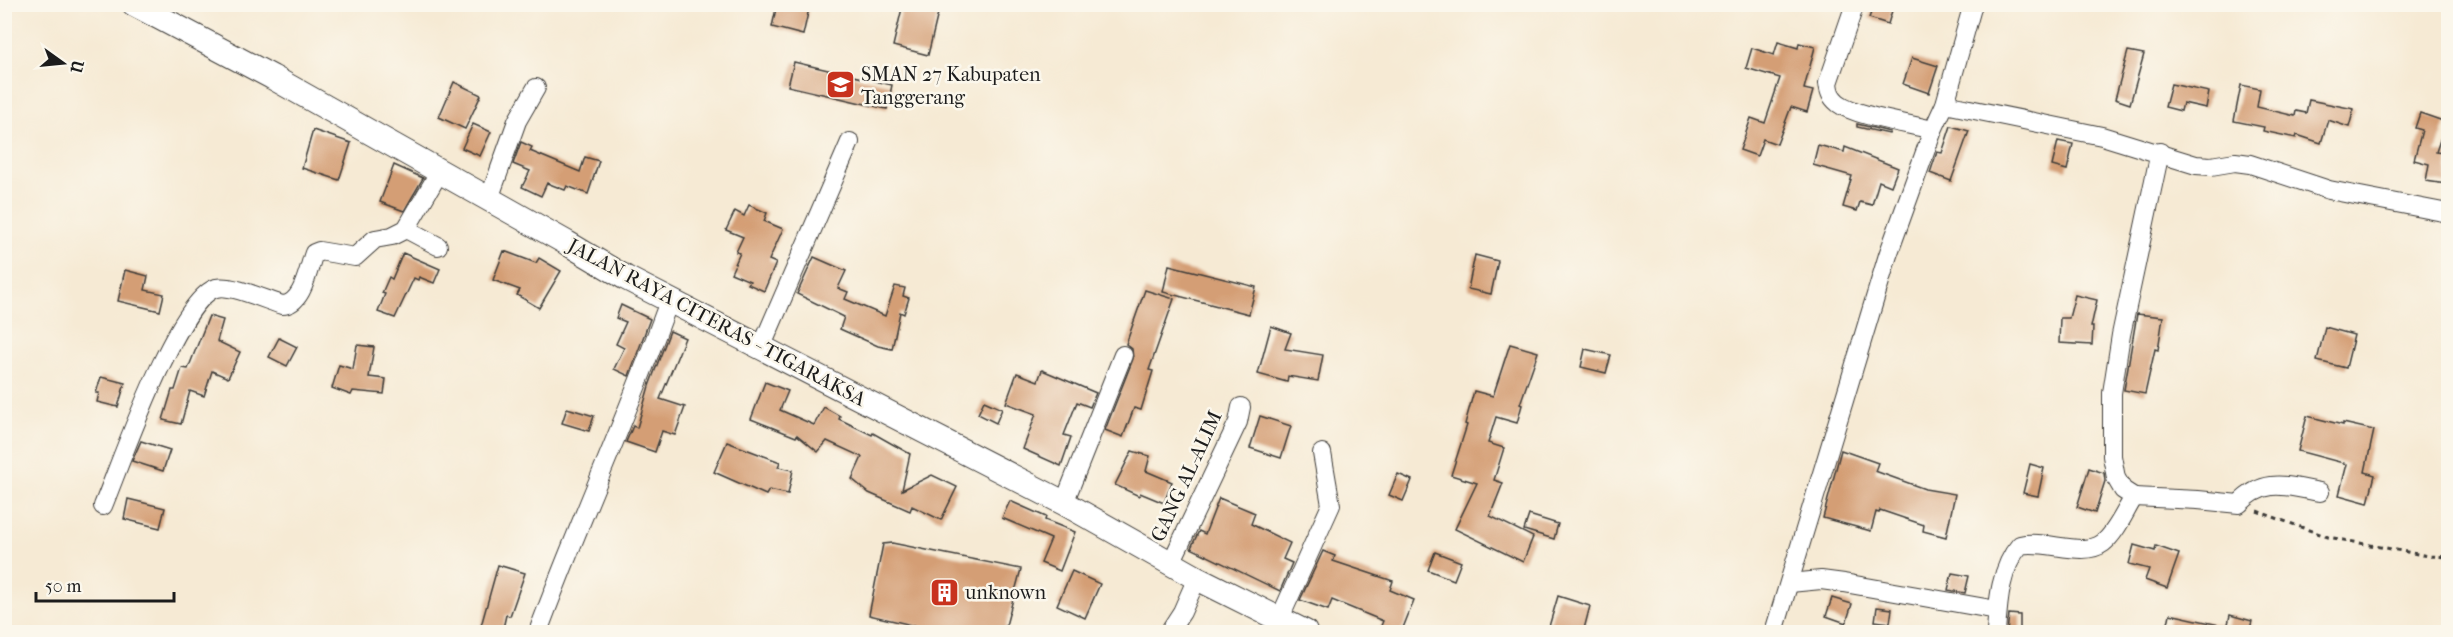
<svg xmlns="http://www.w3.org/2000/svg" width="2453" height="637" font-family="'IM FELL French Canon',serif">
<rect width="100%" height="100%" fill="#fbf7ec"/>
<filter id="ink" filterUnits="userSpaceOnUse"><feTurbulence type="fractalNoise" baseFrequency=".0167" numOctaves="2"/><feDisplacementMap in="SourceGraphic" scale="12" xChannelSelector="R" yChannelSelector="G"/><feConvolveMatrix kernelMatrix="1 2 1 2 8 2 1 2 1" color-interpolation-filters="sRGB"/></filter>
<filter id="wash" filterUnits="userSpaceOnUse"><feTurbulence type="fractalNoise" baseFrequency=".008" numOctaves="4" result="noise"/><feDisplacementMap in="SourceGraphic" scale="24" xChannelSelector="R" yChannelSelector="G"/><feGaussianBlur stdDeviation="1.35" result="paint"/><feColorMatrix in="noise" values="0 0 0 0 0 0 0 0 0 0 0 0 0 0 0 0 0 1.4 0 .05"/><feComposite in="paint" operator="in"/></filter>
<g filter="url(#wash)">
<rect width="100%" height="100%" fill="#f6ead4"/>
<g id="blocks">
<!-- building -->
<g fill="#d49e75">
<polygon points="777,4 810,4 803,35 772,27"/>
<polygon points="903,4 919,4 939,9 928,55 893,46"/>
<polygon points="1874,4 1894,4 1888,24 1869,18"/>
<polygon points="1778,42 1798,48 1799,43 1815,47 1804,89 1813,91 1807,112 1791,107 1777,144 1763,139 1757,156 1740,150 1751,118 1765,123 1780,78 1746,68 1752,48 1774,55"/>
<polygon points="2128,51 2144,54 2130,104 2115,99"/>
<polygon points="1912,58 1938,66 1929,93 1903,84"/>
<polygon points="794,62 892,85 887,109 788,86"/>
<polygon points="454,82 481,95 465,129 439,117"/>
<polygon points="2171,84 2209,92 2206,108 2183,103 2181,111 2165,107"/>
<polygon points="2241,85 2260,89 2257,107 2295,116 2296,111 2306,113 2309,100 2354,109 2349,127 2328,120 2321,143 2297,135 2296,138 2263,131 2264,127 2234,121"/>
<polygon points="2420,113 2446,122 2436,152 2448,154 2446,184 2426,181 2429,164 2414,160 2422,130 2415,128"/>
<polygon points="473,124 491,132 480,156 462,148"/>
<polygon points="1857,124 1890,132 1889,134 1857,127"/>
<polygon points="1951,126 1969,131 1951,181 1930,173 1937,152 1942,153"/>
<polygon points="313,130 351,143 339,180 302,168"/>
<polygon points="2058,141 2073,144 2067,170 2052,166"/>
<polygon points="521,142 532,147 530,151 580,172 585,157 599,161 588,194 567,186 565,190 547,183 541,196 522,187 530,171 513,164"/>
<polygon points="1818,145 1844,152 1845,147 1898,168 1891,186 1879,181 1872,205 1860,202 1857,211 1843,207 1852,176 1813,165"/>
<polygon points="394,165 423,178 404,211 380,202"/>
<polygon points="749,205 767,213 764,221 783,229 769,260 776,263 764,291 748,284 750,281 731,273 740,253 736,252 743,237 726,230 735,211 744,216"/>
<polygon points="504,251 536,263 539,258 561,271 539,308 517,295 520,290 493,280"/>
<polygon points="403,253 440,269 434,283 419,277 418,280 414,278 395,318 378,312 385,294 382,293 389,277 392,279"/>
<polygon points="1475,255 1498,261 1491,294 1468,289"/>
<polygon points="814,257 846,271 838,288 848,292 845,299 885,316 895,286 905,288 903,296 909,298 904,314 900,312 892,349 878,346 840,329 844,317 797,294"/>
<polygon points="1169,265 1256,287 1249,314 1163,292"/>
<polygon points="125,270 148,276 145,290 164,294 160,311 118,301"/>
<polygon points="1145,290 1174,299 1149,370 1153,371 1141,410 1134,408 1123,437 1105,430 1133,359 1132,349 1126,344"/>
<polygon points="2075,295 2097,300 2091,327 2093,327 2092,345 2059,343 2060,318 2069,318"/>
<polygon points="621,305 650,319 629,376 614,369 624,348 616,344 626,322 616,318"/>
<polygon points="2137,314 2163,317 2158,350 2155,349 2145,394 2124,390"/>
<polygon points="209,316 223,320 217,341 240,352 228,378 212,371 204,396 190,391 181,424 163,420 172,390 175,390 182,368 188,369"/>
<polygon points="1271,326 1291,333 1285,349 1323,355 1318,381 1288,376 1287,382 1258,374"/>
<polygon points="2325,327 2354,335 2346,368 2317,361"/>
<polygon points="670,331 685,338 660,399 685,407 675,435 662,431 655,452 626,442 633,426 637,428 649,386"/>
<polygon points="279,338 297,347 287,366 269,357"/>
<polygon points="1510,344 1538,352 1520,404 1522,405 1517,423 1496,417 1488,443 1504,448 1494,480 1503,483 1490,516 1533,537 1523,562 1455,529 1477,483 1451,475 1467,425 1465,424 1474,391 1493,396"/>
<polygon points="357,345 374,347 369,377 386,379 384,394 353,391 351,395 332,388 339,365 353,369"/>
<polygon points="1585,349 1611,355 1606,373 1581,367"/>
<polygon points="1042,370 1096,393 1090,407 1077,402 1064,435 1071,437 1061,466 1023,449 1036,414 1006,403 1017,373 1038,381"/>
<polygon points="101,377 125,383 118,407 97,402 99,393 96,393"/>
<polygon points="765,382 788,391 780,410 814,425 824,407 840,416 839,419 872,435 873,433 910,454 902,490 932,475 957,487 941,520 912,506 910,511 869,493 852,479 862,457 827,441 818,452 797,435 796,437 751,419"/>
<polygon points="984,401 1002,409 996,423 978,414"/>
<polygon points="567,408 594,416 589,431 562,423"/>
<polygon points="1260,416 1291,426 1281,458 1250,448"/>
<polygon points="2307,416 2343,425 2343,423 2374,430 2365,472 2375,475 2368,503 2339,495 2347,464 2298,451"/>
<polygon points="141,441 170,450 163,471 132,461"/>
<polygon points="727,442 780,462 778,467 793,470 788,494 769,490 766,495 714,472"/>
<polygon points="1841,450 1878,463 1875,471 1925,489 1955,494 1946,537 1923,531 1924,525 1880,510 1879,513 1876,512 1871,531 1823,518"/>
<polygon points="1132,451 1150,456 1146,471 1172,482 1164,503 1140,493 1139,496 1115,485"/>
<polygon points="2030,464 2044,468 2038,496 2023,493"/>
<polygon points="2089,468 2104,473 2105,481 2095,513 2077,507"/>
<polygon points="1398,474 1412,480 1403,501 1389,495"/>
<polygon points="1219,498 1255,513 1251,524 1290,543 1283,559 1292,563 1280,591 1191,548 1199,531 1205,534"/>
<polygon points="128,499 165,508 160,528 124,519"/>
<polygon points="1010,501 1046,517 1045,520 1075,532 1060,571 1041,563 1051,539 1002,518"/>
<polygon points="1529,515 1558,524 1554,539 1524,530"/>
<polygon points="892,543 1021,569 1004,633 946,633 869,615 883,544"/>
<polygon points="2134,545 2155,551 2156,546 2179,554 2167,588 2145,580 2149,569 2129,564"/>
<polygon points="1323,551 1335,556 1333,561 1393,581 1390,590 1414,600 1401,633 1378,633 1383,621 1332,600 1328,610 1300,600"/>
<polygon points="1435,552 1461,562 1454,580 1428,570"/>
<polygon points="498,565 525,573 510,616 506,615 502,633 479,633"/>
<polygon points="1072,571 1100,584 1085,618 1057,605"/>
<polygon points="1952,573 1969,576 1965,593 1948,590"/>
<polygon points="1558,596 1590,606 1583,633 1556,633 1548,630"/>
<polygon points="1832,598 1852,604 1846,623 1826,616"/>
<polygon points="1877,607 1892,609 1890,623 1875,621"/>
<polygon points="2009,614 2020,615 2020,633 2007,633"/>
<polygon points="2170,614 2224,626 2223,633 2166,633"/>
<polygon points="2230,615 2252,621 2249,633 2226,633"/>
</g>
</g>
</g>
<g filter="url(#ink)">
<use href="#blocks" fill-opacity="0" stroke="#3d3b38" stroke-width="1.5"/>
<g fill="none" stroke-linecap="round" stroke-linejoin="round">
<defs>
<g id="minor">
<path d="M1855 4 1828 83C1829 92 1831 97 1838 103 1855 116 1910 124 1933 130"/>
<polyline points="1945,104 2102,136 2196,165 2211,166 2235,162 2250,164 2329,190 2448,213"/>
<polyline points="489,199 517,121 536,88"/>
<polyline points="406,229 438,246"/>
<polyline points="761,348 850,142"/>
<path d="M2134 497 2198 500 2239 504C2265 477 2286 486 2320 492"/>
<polyline points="1064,503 1123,355"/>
<path d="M103 506C120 465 177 300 216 288 231 284 266 300 282 305 303 305 308 269 314 253L319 251 355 257 375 239 392 236 406 229 440 171"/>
<polyline points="1171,563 1238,422 1241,407"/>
<polyline points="1790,583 1821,580 1844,583 1997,610"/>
<polyline points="1280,618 1331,505 1322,453"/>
<path d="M538 632C579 521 629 413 669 301"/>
<polyline points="1169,632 1182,612 1197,578"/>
<polyline points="1774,632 1888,255 1933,130 1945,104 1973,4"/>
<path d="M1996 632C1998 603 2000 568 2020 545 2045 539 2083 558 2103 543 2116 533 2125 511 2134 497L2123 490 2116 478 2112 456V393L2121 335 2160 152"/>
</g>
<polyline id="major" points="134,4 272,77 567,243 626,278 1064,503 1197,578 1305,632"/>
</defs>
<!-- minor casing -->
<use href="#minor" stroke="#3d3b38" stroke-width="20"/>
<!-- major casing -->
<use href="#major" stroke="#3d3b38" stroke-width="26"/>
<!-- path -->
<polyline stroke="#3d3b38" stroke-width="3" stroke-dasharray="4.5 4.5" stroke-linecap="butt" points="2257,511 2328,537 2428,556 2448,557"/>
<!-- minor -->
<use href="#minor" stroke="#fff" stroke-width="18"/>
<!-- major -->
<use href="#major" stroke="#fff" stroke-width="24"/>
</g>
</g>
<!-- icons -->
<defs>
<symbol id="school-square" viewBox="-11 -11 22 22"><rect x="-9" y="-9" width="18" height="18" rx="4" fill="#c8321e" stroke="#fbf7ec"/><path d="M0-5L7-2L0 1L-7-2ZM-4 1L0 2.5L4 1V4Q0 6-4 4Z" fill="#fff"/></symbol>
<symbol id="building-square" viewBox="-11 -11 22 22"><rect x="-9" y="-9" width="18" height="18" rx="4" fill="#c8321e" stroke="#fbf7ec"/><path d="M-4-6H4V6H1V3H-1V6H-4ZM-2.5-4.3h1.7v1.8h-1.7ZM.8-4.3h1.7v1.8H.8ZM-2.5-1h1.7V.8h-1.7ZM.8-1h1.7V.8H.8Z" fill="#fff"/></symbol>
</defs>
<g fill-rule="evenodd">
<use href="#school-square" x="824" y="68" width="33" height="33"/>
<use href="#building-square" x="928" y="576" width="33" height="33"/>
</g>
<g text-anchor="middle" stroke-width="5" stroke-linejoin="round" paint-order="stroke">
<!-- poi labels -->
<g font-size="20" fill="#1c1c1c" stroke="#fbf7ec" text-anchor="start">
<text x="861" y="81">SMAN 27 Kabupaten<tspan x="861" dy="23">Tanggerang</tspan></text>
<text x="965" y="599">unknown</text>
</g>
<!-- street labels -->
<g font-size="20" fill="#1c1c1c" stroke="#fbf7ec">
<text transform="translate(717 322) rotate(28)" y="7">JALAN RAYA CITERAS - TIGARAKSA</text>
<text transform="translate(1186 476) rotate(-65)" y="7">GANG AL-ALIM</text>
</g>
</g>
<!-- margin -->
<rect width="2453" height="637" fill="none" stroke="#fbf7ec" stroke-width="24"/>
<!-- north arrow -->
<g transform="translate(63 63) rotate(105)" stroke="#fbf7ec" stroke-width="4.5" paint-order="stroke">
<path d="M0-4.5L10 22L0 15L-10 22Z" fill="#1c1c1c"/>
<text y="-9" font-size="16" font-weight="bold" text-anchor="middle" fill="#1c1c1c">U</text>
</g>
<!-- scale -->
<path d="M36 592v9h138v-9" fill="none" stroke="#1c1c1c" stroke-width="3"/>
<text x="45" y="592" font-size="18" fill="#1c1c1c" stroke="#fbf7ec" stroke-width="4.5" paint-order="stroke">50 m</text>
</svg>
